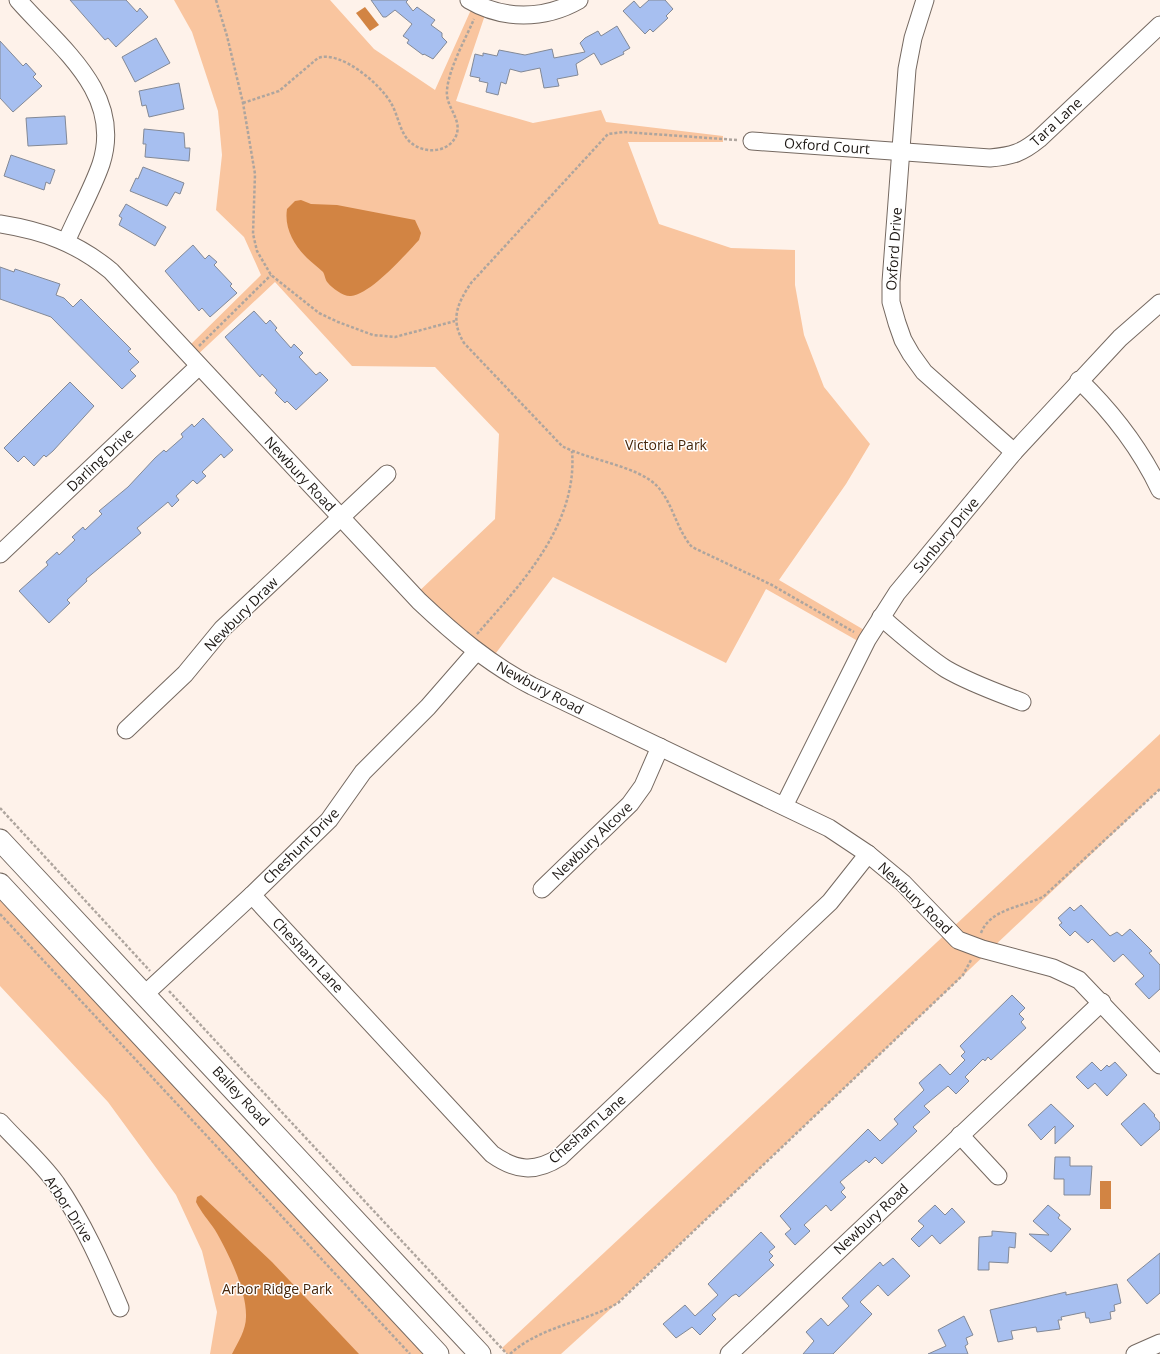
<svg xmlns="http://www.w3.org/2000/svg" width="1160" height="1354" font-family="'Open Sans',sans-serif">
<rect width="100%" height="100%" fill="#fef2ea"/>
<!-- green -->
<g fill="#f9c59f">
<polygon points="174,0 330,0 374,49 435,90 474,3 487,9 456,101 533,123 601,110 606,122 723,136 723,142 628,142 659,224 731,248 795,250 795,285 804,335 824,387 870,444 846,484 779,580 871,634 865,645 766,589 726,663 553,577 490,661 414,596 495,519 499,434 435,367 352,366 275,282 193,359 185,350 261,275 244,237 216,210 222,155 218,111 192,32"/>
<polygon points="1160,734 1160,789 627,1294 561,1354 507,1354 502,1348"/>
<polygon points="0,899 426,1354 210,1354 217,1312 202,1251 176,1195 108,1102 0,986"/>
</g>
<!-- water -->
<g fill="#d28443">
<polygon points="365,7 379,25 370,31 356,13"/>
<path d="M301 200 311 204 337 205 415 220 421 233 419 240C405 255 371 294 351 296 344 297 332 288 328 283 325 280 325 275 323 272 318 267 312 263 307 258 294 245 284 228 287 209L295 201Z"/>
<rect x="1100" y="1181" width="11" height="28"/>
<path d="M201 1195 272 1262 359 1354H232C238 1342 246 1330 246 1317 247 1291 228 1252 215 1230 209 1221 201 1212 196 1202L197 1197Z"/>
</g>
<!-- building -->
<g fill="#a7bff0" stroke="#838996">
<polygon points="70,0 126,0 137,12 140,8 148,17 116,47 108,38 105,40"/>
<polygon points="371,0 408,0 406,2 413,11 417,7 435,20 431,25 442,33 442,37 447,42 433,59 424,54 423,55 407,43 409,40 403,36 412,24 395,10 386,17 383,17"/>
<polygon points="649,0 665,0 673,9 666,16 668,18 653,32 650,29 645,34 623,11 634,1 640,8"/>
<polygon points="617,26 630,48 623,52 624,54 601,65 594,53 576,64 578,75 557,79 559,86 544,88 540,68 521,72 510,69 506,84 501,82 498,95 486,92 488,83 479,81 480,78 470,76 475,54 483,56 483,53 497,56 499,50 525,55 552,49 554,58 585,52 580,43 585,38 598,31 601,36"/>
<polygon points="156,38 170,63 135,82 122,57"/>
<polygon points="0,41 23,66 26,63 36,74 33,77 42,86 13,112 0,98"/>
<polygon points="179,83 184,109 149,117 146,105 142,106 139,91"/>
<polygon points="65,116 67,144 28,146 26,118"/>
<polygon points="144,129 184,133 185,148 190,148 189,161 145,157 146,144 143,144"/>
<polygon points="11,155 55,170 50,184 46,182 44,190 4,176"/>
<polygon points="143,167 184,183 180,194 175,192 167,206 130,191 136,178 138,179"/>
<polygon points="126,204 166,227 155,246 119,225 122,218 119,216"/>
<polygon points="193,245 205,259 209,255 217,262 214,265 232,284 230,286 237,293 210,317 202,308 199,311 165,271"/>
<polygon points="0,267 14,272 15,269 60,284 56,295 64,298 73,307 81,299 131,349 128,351 139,362 130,370 136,376 122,389 51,317 0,299"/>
<polygon points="254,311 266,324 270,320 277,328 275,330 291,348 294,344 303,353 299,357 316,375 320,372 328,380 296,410 287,401 285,403 275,393 277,390 262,374 260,377 225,337"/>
<polygon points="70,382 94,406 53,451 46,457 44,455 34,466 24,456 18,462 4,448"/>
<polygon points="203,418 233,450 224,458 221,454 202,472 206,476 197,484 193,480 176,496 179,500 172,507 168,502 137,528 141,533 86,579 87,581 67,600 70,603 49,623 19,591 48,565 46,562 57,552 59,555 75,540 72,537 83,527 85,530 102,514 99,511 128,487 155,458 164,450 166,452 183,437 181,434 192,424 194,427"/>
<polygon points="1081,905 1110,936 1117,932 1122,936 1130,929 1152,951 1149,953 1160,965 1160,989 1149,999 1135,984 1144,976 1123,954 1114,962 1092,939 1088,943 1075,931 1070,936 1059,925 1062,923 1058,918 1070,907 1074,911"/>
<polygon points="1012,995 1025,1008 1019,1014 1024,1019 1021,1022 1026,1028 991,1060 988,1057 985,1061 983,1059 965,1077 969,1081 956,1094 948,1086 924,1106 930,1112 913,1127 917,1131 882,1164 875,1157 869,1163 866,1160 840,1182 845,1188 841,1192 846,1197 831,1211 826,1205 804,1225 810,1231 795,1245 785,1234 791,1229 780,1216 868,1129 880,1141 898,1124 894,1119 924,1090 919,1083 940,1064 950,1075 965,1060 961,1056 965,1052 960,1046"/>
<polygon points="1092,1062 1101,1071 1107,1065 1109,1067 1115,1062 1127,1075 1107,1096 1095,1083 1088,1089 1076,1077"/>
<polygon points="1144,1103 1155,1115 1154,1116 1160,1123 1160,1129 1141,1146 1121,1124"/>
<polygon points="1051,1104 1074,1126 1055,1144 1055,1126 1041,1140 1028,1125"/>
<polygon points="1055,1157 1070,1157 1070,1166 1092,1166 1090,1195 1064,1195 1064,1179 1054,1179"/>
<polygon points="935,1205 945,1215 952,1208 965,1222 940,1244 932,1235 919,1247 911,1239 924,1226 918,1221"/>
<polygon points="1048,1205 1060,1215 1058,1218 1071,1229 1051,1252 1029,1234 1049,1235 1033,1221"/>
<polygon points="992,1231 1016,1233 1015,1248 1009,1247 1008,1263 989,1262 989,1270 978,1270 979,1237 992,1236"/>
<polygon points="761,1232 775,1247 769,1252 773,1256 769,1260 774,1265 739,1297 736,1294 732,1296 712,1315 716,1319 700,1335 692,1327 676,1338 663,1324 685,1305 695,1316 718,1295 708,1284"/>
<polygon points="1160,1253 1160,1293 1147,1304 1127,1280"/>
<polygon points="893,1258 910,1276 888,1296 878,1285 860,1302 872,1314 833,1354 803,1354 814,1341 806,1332 821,1318 828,1326 849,1306 842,1298 880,1262 883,1266"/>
<polygon points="1117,1284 1121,1303 1114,1305 1115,1311 1110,1312 1111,1319 1090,1323 1089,1318 1086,1318 1085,1312 1061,1317 1062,1320 1058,1320 1060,1329 1037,1332 1036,1327 1011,1331 1013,1339 998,1342 990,1310 1066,1292 1066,1295"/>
<polygon points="964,1316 973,1335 966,1338 968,1344 965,1346 968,1354 928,1354 946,1346 938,1330"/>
</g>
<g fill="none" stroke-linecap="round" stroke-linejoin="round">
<defs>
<g id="minor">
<path d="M18 0C59 47 124 93 101 164 92 190 77 216 66 242"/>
<path d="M469 0C503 20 544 20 579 0"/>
<polyline points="925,0 913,38 907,69 891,282 891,302 897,323 903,340 911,354 924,372 1014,452"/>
<path d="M752 141 990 158C1012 156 1022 153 1039 139L1160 25"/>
<path d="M0 224C44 231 77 243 111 271L419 601C454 634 489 664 532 686L829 828 868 854 903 883 958 940 982 949 1053 968 1079 980 1160 1065"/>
<path d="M1079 380C1112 412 1140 448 1160 490"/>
<polyline points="0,554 199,366"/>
<path d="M881 617C902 635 923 654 946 669 970 683 996 692 1022 702"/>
<polyline points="126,730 185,674 222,629 387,474"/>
<polyline points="784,806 867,640 897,593 1014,452 1120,338 1160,303"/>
<polyline points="542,889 630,804 643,786 660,747"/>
<path d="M252 895 492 1154C516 1171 535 1173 560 1157L830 902 868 854"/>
<polyline points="145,994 252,895 329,820 363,772 428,707 476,652"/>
<path d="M0 1122C18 1142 40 1161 56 1183 83 1222 102 1265 120 1308"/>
<polyline points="960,1135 998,1176"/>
<polyline points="729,1354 1102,1002"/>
<polyline points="1135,1354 1160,1343"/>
</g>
<g id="major">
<polyline points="0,840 480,1354"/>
<polyline points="0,884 438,1354"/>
</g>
</defs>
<!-- minor casing -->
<use href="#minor" stroke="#756961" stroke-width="19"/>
<!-- major casing -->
<use href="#major" stroke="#756961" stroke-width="23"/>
<!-- path -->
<g stroke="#aea59e" stroke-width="2.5" stroke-dasharray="3 2" stroke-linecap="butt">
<polyline points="216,0 227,36 243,103 255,174 253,234 257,251 271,275 319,313 338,322 373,335 395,337 455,321"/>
<path d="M243 103 279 91 318 58C341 50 380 84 391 103 398 115 400 132 409 141 422 154 448 154 456 136 463 119 445 107 447 90 449 68 465 40 474 19"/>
<path d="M737 140 624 132 608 134 471 283C457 304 450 320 464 343L562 446C588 460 638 466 657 486 673 503 676 529 692 547L770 584 854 632"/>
<polyline points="199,346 271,275"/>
<path d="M477 634C522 583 578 524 572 451"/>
<polyline points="0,808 150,971"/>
<polyline points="0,914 410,1354"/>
<path d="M981 933C990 909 1022 907 1043 897L1160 789"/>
<polyline points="169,991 507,1354"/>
<path d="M510 1354C541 1326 583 1323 618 1303L963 975 971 960"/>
</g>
<!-- minor -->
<use href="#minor" stroke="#fff" stroke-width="17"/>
<!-- major -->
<use href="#major" stroke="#fff" stroke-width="21"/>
</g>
<g text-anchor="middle" stroke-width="3" stroke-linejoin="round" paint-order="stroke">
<!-- street labels -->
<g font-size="14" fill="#1d1814" stroke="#fff">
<text transform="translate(1056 122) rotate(-43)" y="5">Tara Lane</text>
<text transform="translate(827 146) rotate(4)" y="5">Oxford Court</text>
<text transform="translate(894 249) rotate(-86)" y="5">Oxford Drive</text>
<text transform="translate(100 460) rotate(-43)" y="5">Darling Drive</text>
<text transform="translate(300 474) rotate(47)" y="5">Newbury Road</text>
<text transform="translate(946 535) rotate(-50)" y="5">Sunbury Drive</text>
<text transform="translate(241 614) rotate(-45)" y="5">Newbury Draw</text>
<text transform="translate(540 688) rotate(28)" y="5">Newbury Road</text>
<text transform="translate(592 841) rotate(-44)" y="5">Newbury Alcove</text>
<text transform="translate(301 846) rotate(-45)" y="5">Cheshunt Drive</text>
<text transform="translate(915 898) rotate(44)" y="5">Newbury Road</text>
<text transform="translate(308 955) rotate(47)" y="5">Chesham Lane</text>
<text transform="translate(241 1096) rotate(47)" y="5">Bailey Road</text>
<text transform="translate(587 1129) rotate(-41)" y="5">Chesham Lane</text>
<text transform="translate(69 1209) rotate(57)" y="5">Arbor Drive</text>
<text transform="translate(871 1219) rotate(-43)" y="5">Newbury Road</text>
</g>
<!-- park labels -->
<g font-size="14" fill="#46260b" stroke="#fff">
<text x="666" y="450">Victoria Park</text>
<text x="277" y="1294">Arbor Ridge Park</text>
</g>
</g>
</svg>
